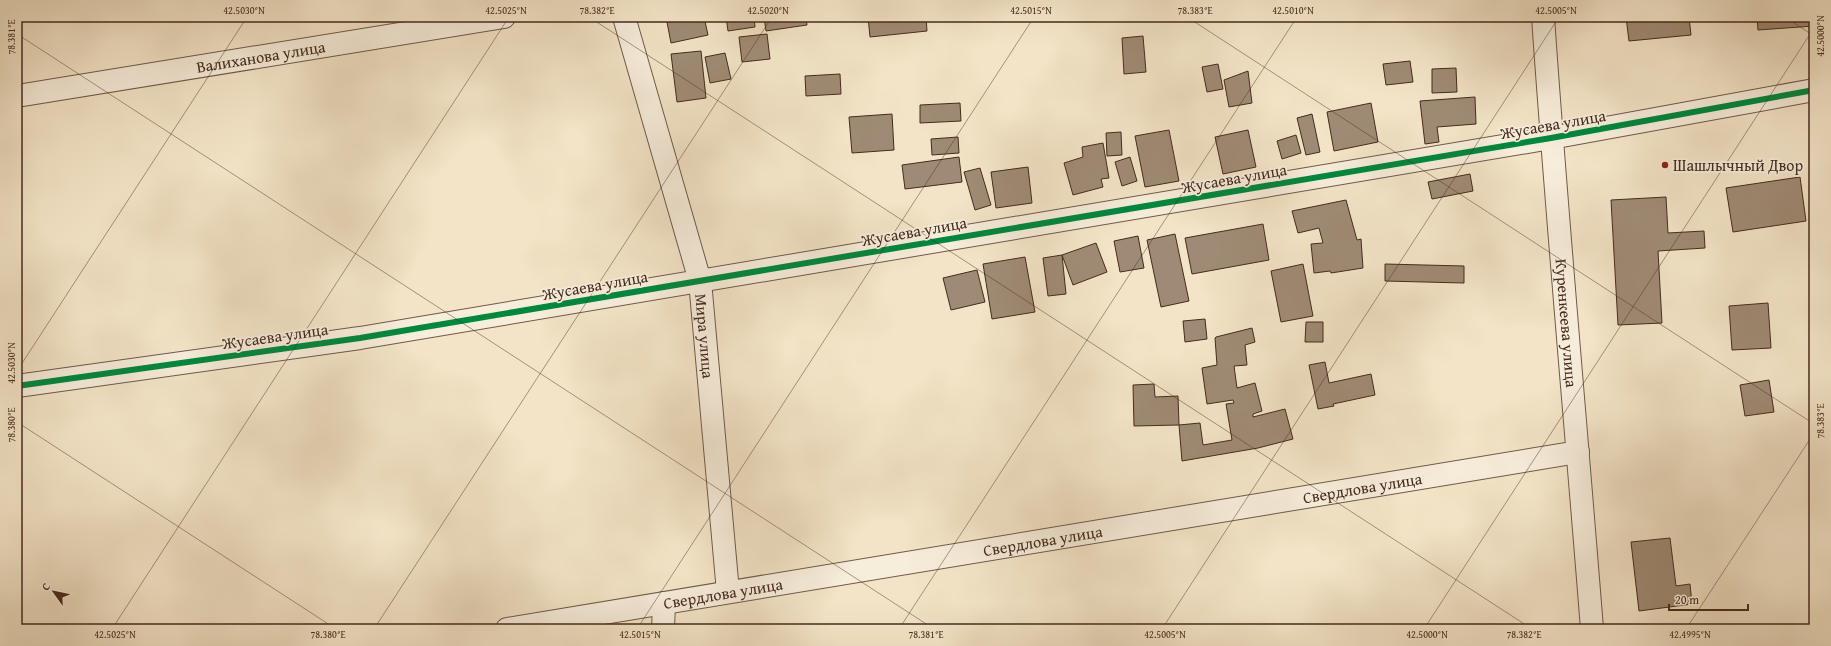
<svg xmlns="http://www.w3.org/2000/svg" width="1831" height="646" font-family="'Gentium Book Plus',serif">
<rect width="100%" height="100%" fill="#f3e4c7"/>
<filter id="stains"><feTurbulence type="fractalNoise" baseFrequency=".005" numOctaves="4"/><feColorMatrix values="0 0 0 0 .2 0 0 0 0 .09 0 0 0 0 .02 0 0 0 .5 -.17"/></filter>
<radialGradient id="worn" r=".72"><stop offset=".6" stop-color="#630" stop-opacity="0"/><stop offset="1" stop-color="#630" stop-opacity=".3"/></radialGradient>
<!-- building -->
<g fill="#9f8b75" stroke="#452b1d">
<polygon points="666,17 704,17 708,35 671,43"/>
<polygon points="726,17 754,17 755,27 728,31"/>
<polygon points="764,17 806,17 807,25 766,31"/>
<polygon points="868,17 926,17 927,31 870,37"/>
<polygon points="1626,17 1689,17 1691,35 1629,41"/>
<polygon points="1757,17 1814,17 1814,26 1758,30"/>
<polygon points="767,34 770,59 742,62 739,37"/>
<polygon points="1143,36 1146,72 1124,74 1122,38"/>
<polygon points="701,51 706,98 677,102 671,54"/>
<polygon points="725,53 731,79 710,83 705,57"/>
<polygon points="1410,61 1413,82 1386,85 1383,64"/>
<polygon points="1218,64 1223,89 1207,92 1202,67"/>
<polygon points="1456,68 1457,92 1432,93 1432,69"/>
<polygon points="1248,71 1252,103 1229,107 1224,80"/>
<polygon points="840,74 841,94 806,96 805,76"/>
<polygon points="1475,97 1476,124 1437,127 1439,142 1425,144 1420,101"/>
<polygon points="960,103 961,121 920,123 920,105"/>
<polygon points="1371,103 1378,142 1334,151 1327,112"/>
<polygon points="892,114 894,150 852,153 849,117"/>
<polygon points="1312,114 1320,152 1306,155 1297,118"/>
<polygon points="1169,130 1179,181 1145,187 1135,136"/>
<polygon points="1248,130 1256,167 1223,174 1215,137"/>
<polygon points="1121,132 1122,155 1107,156 1106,133"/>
<polygon points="1296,135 1301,153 1282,159 1277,141"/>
<polygon points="958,137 959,153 932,155 931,139"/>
<polygon points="1103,143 1109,178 1101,179 1103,187 1073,195 1064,163 1083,157 1082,147"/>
<polygon points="959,157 962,182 905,189 902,165"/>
<polygon points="1130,157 1137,181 1122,186 1115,162"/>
<polygon points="1028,167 1032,203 996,208 991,172"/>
<polygon points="980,168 991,205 975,210 964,172"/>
<polygon points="1470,174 1473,191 1432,199 1428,182"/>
<polygon points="1800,177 1806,221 1733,232 1726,188"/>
<polygon points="1666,197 1668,233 1704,231 1705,248 1658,251 1662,323 1618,325 1611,200"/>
<polygon points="1346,200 1357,240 1361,239 1363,268 1331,273 1330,271 1314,273 1311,244 1323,243 1319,228 1298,233 1292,211"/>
<polygon points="1263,224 1269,260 1192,274 1185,238"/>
<polygon points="1175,234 1189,301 1161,307 1147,240"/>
<polygon points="1138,236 1144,268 1120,272 1114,241"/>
<polygon points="1096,243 1107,272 1073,285 1062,255"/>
<polygon points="1062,255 1066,294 1048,296 1043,258"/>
<polygon points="1025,257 1035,312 992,319 983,264"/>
<polygon points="1303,264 1313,316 1281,322 1271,271"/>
<polygon points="1385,264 1464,266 1464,283 1385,281"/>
<polygon points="977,270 985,302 951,310 943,278"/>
<polygon points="1768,303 1771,348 1732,350 1729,306"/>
<polygon points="1205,319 1207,339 1185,342 1183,321"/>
<polygon points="1306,322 1323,322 1323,342 1305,342"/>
<polygon points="1252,328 1255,342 1245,345 1247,365 1234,366 1237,388 1255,383 1262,411 1253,414 1253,417 1285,409 1293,439 1258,448 1182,461 1179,425 1200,423 1203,445 1232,440 1226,404 1234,403 1233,400 1207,404 1202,368 1217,365 1215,338 1216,337"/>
<polygon points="1325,362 1329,383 1371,374 1375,395 1333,404 1334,406 1318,409 1309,365"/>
<polygon points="1769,380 1774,412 1745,416 1740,385"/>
<polygon points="1154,384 1155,397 1178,396 1179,425 1134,426 1133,385"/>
<polygon points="1670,538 1676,586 1690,584 1692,604 1639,611 1631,542"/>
</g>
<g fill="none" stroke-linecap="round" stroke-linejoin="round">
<defs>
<g id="minor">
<path id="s1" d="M624 17 700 281 728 592"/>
<path id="s2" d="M1543 17C1557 221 1576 425 1592 629"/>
<path id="s3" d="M17 96 504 17"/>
<polyline points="17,386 360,338 1551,138 1814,90"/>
<path id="s4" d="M507 629 1578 452"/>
<polyline points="663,629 664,603"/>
</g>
</defs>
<!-- minor casing -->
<use href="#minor" stroke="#705948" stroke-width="24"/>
<!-- minor -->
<use href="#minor" stroke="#f7eddb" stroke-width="22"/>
<defs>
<polyline id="cycleway" points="17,386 360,338 1551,138 1814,90"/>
</defs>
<!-- cycleway casing -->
<use href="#cycleway" stroke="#f7eddb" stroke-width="8"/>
<!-- cycleway -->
<use href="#cycleway" stroke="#00873e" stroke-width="6"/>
</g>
<!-- ticks -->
<path fill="none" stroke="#452b1d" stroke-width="1" stroke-opacity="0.45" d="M589 17 1532 629M1187 17 1814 424M1785 17 1814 36M17 34 934 629M17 371 247 17M17 422 336 629M112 629 509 17M374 629 772 17M637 629 1034 17M899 629 1297 17M1162 629 1559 17M1424 629 1814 28M1686 629 1814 433"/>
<!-- markers -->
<circle fill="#8f2418" stroke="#f7eddb" stroke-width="1.5" cx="1665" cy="165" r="4"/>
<g text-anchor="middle" stroke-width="3.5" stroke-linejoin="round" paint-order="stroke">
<!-- street labels -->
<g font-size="16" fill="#452b1d" stroke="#f7eddb">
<text dy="6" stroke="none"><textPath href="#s3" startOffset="247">Валиханова улица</textPath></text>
<text transform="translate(1553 124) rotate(-10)" y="6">Жусаева улица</text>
<text transform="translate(1234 178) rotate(-10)" y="6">Жусаева улица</text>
<text transform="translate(914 231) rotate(-10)" y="6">Жусаева улица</text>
<text transform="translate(595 285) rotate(-10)" y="6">Жусаева улица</text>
<text dy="6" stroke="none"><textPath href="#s2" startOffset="307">Куренкеева улица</textPath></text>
<text transform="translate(275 336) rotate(-8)" y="6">Жусаева улица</text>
<text dy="6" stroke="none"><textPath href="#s1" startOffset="330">Мира улица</textPath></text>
<text dy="6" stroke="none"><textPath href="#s4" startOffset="867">Свердлова улица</textPath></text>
<text dy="6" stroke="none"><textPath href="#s4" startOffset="543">Свердлова улица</textPath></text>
<text dy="6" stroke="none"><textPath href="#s4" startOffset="219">Свердлова улица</textPath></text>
</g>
<!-- poi labels -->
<g font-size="16" fill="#452b1d" stroke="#f7eddb" text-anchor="start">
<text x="1673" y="171">Шашлычный Двор</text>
</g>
</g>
<!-- margin -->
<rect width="1831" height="646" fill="none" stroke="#f3e4c7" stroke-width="44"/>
<!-- north arrow -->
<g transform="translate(54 592) rotate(303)" stroke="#f7eddb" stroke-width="3" paint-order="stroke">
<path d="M0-3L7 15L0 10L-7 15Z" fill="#452b1d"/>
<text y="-6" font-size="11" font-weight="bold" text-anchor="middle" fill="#452b1d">С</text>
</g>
<!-- scale -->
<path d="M1669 604v6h79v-6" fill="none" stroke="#452b1d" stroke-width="2"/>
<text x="1675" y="604" font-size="12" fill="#452b1d" stroke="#f7eddb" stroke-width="3" paint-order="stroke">20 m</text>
<rect x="22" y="22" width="1787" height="602" fill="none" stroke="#452b1d" stroke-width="1.5"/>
<g font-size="10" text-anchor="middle" fill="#452b1d">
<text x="244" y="14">42.5030°N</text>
<text x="506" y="14">42.5025°N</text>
<text x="597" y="14">78.382°E</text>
<text x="768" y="14">42.5020°N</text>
<text x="1031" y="14">42.5015°N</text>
<text x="1195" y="14">78.383°E</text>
<text x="1293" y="14">42.5010°N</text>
<text x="1556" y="14">42.5005°N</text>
<text transform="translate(1820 36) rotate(-90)" y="4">42.5000°N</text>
<text transform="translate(11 37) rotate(-90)" y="4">78.381°E</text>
<text transform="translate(11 363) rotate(-90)" y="4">42.5030°N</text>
<text transform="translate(1820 421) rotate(-90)" y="4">78.383°E</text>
<text transform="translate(11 425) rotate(-90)" y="4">78.380°E</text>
<text x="115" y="638">42.5025°N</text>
<text x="328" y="638">78.380°E</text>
<text x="640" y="638">42.5015°N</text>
<text x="926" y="638">78.381°E</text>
<text x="1165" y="638">42.5005°N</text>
<text x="1427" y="638">42.5000°N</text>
<text x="1524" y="638">78.382°E</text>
<text x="1690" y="638">42.4995°N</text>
</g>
<rect width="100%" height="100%" filter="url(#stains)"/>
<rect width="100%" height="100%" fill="url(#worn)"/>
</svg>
